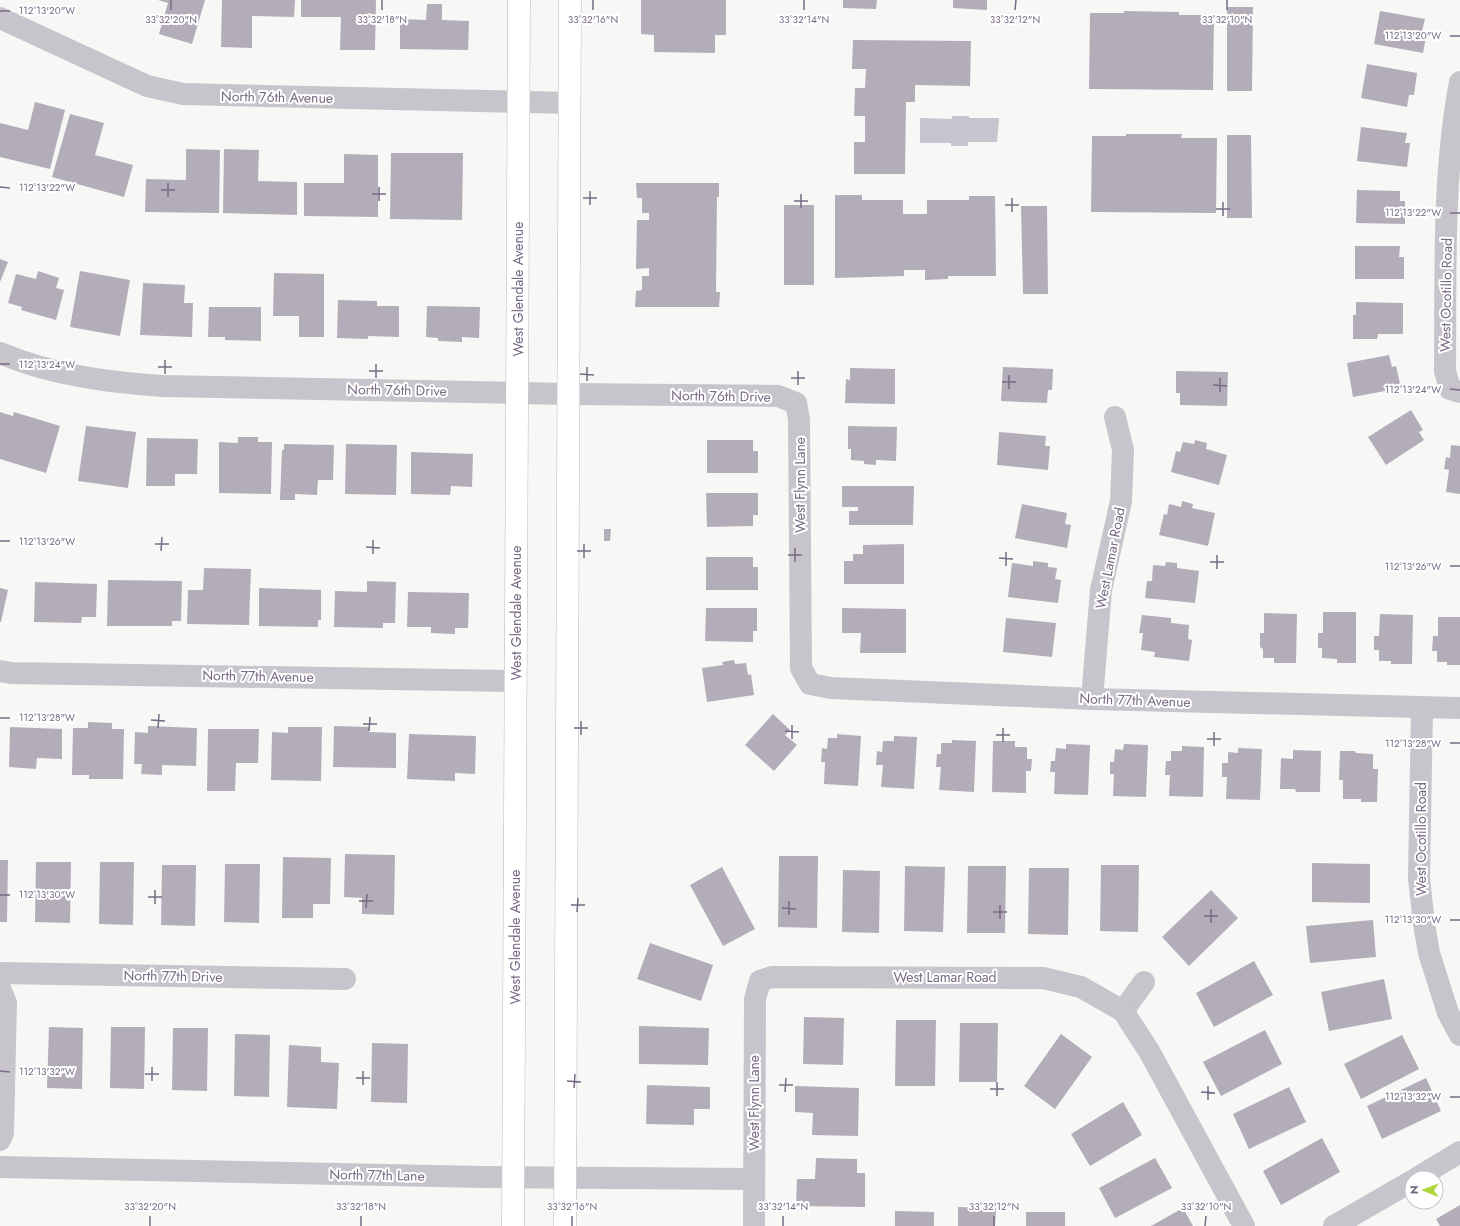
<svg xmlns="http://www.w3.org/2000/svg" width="1460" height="1226" font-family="Jost,sans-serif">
<rect width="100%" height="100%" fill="#f6f8f6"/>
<!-- water -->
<polygon fill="#c7c3cf" points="952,116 969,116 969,118 999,118 997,142 968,142 968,146 951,146 951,143 920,143 920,118 952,119"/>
<!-- building -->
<g fill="#b3adb9">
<polygon points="158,0 205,0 192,44 159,34 168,3"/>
<polygon points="222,0 295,0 294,17 252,16 252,48 221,47"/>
<polygon points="301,0 376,0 375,50 340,50 341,17 301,17"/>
<polygon points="641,0 726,0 726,35 715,35 715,53 654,52 654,35 641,34"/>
<polygon points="843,0 877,0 876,9 843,8"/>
<polygon points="953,0 987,0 987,10 953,8"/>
<polygon points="427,4 442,4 442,20 469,21 468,50 400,49 400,19 426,20"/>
<polygon points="1227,7 1253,7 1252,91 1227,91"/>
<polygon points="1124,11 1179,12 1179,15 1214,15 1213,90 1089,89 1090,13 1124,13"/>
<polygon points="1380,11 1425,19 1422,31 1427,32 1423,53 1374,44"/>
<polygon points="853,40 971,41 970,86 915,85 915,102 906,102 905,174 854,174 854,142 865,142 865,116 854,116 855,88 865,88 866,69 852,69"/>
<polygon points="1367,64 1417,73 1414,95 1409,95 1407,107 1361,98"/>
<polygon points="35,102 65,110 50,169 0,157 0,123 28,130"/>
<polygon points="70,114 104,123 95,155 133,165 124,197 52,177"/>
<polygon points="1361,127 1407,133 1405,143 1410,143 1407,167 1357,161"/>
<polygon points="1126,134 1182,134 1181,138 1217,138 1216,213 1091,212 1092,136 1126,136"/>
<polygon points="1227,135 1251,135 1252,218 1227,218"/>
<polygon points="186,149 220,150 219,213 145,212 146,179 186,180"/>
<polygon points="224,149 259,150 258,181 297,182 297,215 223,213"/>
<polygon points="391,153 463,153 462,220 390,219"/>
<polygon points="344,154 378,155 378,217 304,216 304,183 344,183"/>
<polygon points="636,183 719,183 719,197 717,197 716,292 720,292 719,307 635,307 636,291 642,290 642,276 649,276 649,268 636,269 637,220 649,220 649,213 642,213 642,198 637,198"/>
<polygon points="1357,190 1400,191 1400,201 1405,201 1405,224 1356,223"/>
<polygon points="835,195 862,195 862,200 903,200 903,214 927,214 927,200 969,200 969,196 995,196 996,276 948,276 948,279 925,280 925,270 904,270 904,276 835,278"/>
<rect x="784" y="205" width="30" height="80"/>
<polygon points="1021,206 1047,206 1048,294 1023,294"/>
<polygon points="1355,246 1400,246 1399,257 1404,257 1404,279 1355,279"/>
<polygon points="0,259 8,262 0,282"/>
<polygon points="38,271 59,278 56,288 64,290 56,320 21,310 22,307 8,303 16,274 36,279"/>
<polygon points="80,271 130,280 120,336 70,327"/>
<polygon points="274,273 324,274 324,337 299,337 299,316 273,316"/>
<polygon points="143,283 185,285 184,303 193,303 192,337 140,335"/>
<polygon points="338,300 377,301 377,306 399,306 399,337 368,336 368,339 337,338"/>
<polygon points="1356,302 1403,303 1403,334 1378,334 1377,339 1353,339 1353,315 1356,315"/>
<polygon points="427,306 480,307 479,338 462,337 462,342 438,341 438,338 426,337"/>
<polygon points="209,307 261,307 261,341 225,340 225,337 208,337"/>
<polygon points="1389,355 1392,367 1396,366 1401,388 1353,397 1347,363"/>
<polygon points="1003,367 1053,369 1052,390 1048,390 1047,403 1001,401"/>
<polygon points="850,368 895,369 895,404 845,403 846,379 850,380"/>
<polygon points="1176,371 1228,372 1227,406 1180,405 1180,393 1176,393"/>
<polygon points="1411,410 1423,430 1419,432 1424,440 1386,465 1368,437"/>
<polygon points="0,412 13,416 14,412 60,426 46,473 0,459"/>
<polygon points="86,426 136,432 128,488 78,481"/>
<polygon points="848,426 897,427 896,461 876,460 876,465 864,464 864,461 851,460 851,449 848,449"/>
<polygon points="999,432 1046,436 1045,446 1050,446 1048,470 997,465"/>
<polygon points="238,437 258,437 258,442 272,442 271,494 219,493 219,442 238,443"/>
<polygon points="147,438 198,439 197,474 175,474 175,486 146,486"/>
<polygon points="707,440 753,440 753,451 758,451 758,473 707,473"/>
<polygon points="1195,440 1207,443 1206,449 1227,455 1219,485 1171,472 1176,451 1180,452 1183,442 1194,444"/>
<polygon points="284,444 334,445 333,480 318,480 317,495 295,494 295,500 280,500 282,450 284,450"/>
<polygon points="346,444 397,445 396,495 345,494"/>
<polygon points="1451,445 1460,446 1460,494 1446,492 1449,470 1444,469 1446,457 1450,458"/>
<polygon points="411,452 473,454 472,487 451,486 450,495 411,494"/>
<polygon points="842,486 914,486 913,525 849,525 849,511 858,511 858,507 842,507"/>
<polygon points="706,493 758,493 758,515 753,515 753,526 707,527"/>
<polygon points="1182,501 1193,504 1192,508 1215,513 1208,546 1159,535 1164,514 1167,515 1169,504 1181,507"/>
<polygon points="1022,504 1067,513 1065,524 1071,525 1067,548 1015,538"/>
<polygon points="604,529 611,529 610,541 604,541"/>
<polygon points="904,544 904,584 844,584 844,561 853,561 853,554 863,554 863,545"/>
<polygon points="706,557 753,557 753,567 758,567 758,590 706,590"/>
<polygon points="1033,561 1048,563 1048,567 1057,568 1055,579 1061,580 1058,603 1008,597 1012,563 1033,566"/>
<polygon points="1166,562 1177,563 1177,568 1199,571 1195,603 1145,598 1147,581 1152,581 1153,565 1165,566"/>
<polygon points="204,568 251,569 249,625 187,624 188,590 203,590"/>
<polygon points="108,580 182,581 181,621 172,621 172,626 107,626"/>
<polygon points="367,581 396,582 395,623 383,623 383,628 334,627 335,591 367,592"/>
<polygon points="35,582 97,584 96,617 82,617 81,623 34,622"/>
<polygon points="0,588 8,590 1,622 0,622"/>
<polygon points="259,588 321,590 321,620 318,620 318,627 259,626"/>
<polygon points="408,592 469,593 468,628 455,628 455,634 431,633 431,627 407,627"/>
<polygon points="706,608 757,608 757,631 753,631 753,642 705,641"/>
<polygon points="842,608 906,609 906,653 860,653 861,633 842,633"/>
<polygon points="1323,612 1356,612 1356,663 1337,663 1337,659 1322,658 1322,648 1318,648 1318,633 1323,633"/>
<polygon points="1264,613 1297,614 1296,663 1274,663 1274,658 1263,658 1263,649 1260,647 1260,633 1264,633"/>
<polygon points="1380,614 1413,615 1412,664 1391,664 1391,661 1379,661 1379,650 1374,650 1374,636 1379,636"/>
<polygon points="1142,615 1171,618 1171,623 1189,625 1188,639 1192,640 1189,661 1154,657 1155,652 1141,650 1143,633 1139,633"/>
<polygon points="1438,617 1460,617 1460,665 1447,665 1447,662 1437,662 1437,651 1432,651 1433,636 1438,636"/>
<polygon points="1006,618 1056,623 1052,657 1003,652"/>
<polygon points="734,660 735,664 746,663 748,675 751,674 754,695 707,702 702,668 723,665 722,662"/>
<polygon points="773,714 790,730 785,735 797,745 774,771 745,745"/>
<polygon points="88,722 112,723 112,729 124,729 123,779 89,779 89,775 72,775 73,728 88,728"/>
<polygon points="148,726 197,728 196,766 162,765 162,775 141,774 142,764 134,764 135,732 148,733"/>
<polygon points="334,726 369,727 369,732 396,733 396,768 333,767"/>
<polygon points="10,727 62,729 62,759 37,758 36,769 9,767"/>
<polygon points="288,727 322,727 321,781 271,780 272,732 288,733"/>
<polygon points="208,729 259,729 258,763 236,763 235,791 207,791"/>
<polygon points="409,734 476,736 475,774 455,773 455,781 407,779"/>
<polygon points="837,734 861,736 858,786 824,784 825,762 821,762 822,748 827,749 828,738 837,738"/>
<polygon points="894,736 917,737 914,789 881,787 883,765 876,765 877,751 882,752 883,741 894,741"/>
<polygon points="952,740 976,741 974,792 939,790 941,767 936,767 937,754 941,754 941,743 952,743"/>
<polygon points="993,741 1015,741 1015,747 1027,747 1027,759 1032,759 1031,771 1026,771 1026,793 992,792"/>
<polygon points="1066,744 1090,745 1088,795 1054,794 1055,772 1050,772 1051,761 1055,761 1056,748 1066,749"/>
<polygon points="1124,744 1148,745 1146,797 1113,796 1114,774 1110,774 1110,762 1114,762 1115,749 1123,750"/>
<polygon points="1182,746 1204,747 1203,797 1169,796 1170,775 1165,775 1166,761 1171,761 1171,751 1182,751"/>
<polygon points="1238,748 1262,749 1260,800 1226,799 1227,777 1222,777 1222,763 1228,763 1228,752 1238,753"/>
<polygon points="1293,750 1321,751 1320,792 1296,792 1295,789 1280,789 1281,758 1293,759"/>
<polygon points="1340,751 1355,751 1356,753 1373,754 1373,769 1378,769 1377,802 1361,802 1361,799 1343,799 1343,780 1339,780"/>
<polygon points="345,854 395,855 394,915 362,914 362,898 344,897"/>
<polygon points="779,856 818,856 817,928 778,927"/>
<polygon points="283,857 331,858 330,904 313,904 313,918 282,918"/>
<polygon points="0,860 8,860 7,922 0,922"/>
<polygon points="36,862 71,862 70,923 35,922"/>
<polygon points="100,862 134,862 133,925 99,924"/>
<polygon points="1312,863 1370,864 1370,903 1312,902"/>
<polygon points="225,864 260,864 259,923 224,922"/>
<polygon points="162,865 196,865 195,926 161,925"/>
<polygon points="1101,865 1139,865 1138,932 1100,931"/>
<polygon points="905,866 945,867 943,932 904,931"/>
<polygon points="968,866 1006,866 1005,933 967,933"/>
<polygon points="722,867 755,929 723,946 690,885"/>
<polygon points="1029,868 1069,868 1068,935 1028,934"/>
<polygon points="843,870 880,871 879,933 842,932"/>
<polygon points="1211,890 1238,918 1189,966 1162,937"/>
<polygon points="1373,920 1376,957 1310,963 1306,926"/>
<polygon points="650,943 713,965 701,1001 637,979"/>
<polygon points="1254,961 1273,995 1214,1027 1196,993"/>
<polygon points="1384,979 1392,1019 1329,1031 1321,992"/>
<polygon points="804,1017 844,1018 843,1065 803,1064"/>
<polygon points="896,1020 936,1020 935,1086 895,1086"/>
<polygon points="960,1023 998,1023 997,1082 959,1082"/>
<polygon points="639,1026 709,1028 708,1065 639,1064"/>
<polygon points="49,1027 83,1028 82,1089 47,1088"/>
<polygon points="111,1027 145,1027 144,1089 110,1088"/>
<polygon points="173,1028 208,1028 207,1091 172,1090"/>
<polygon points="1265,1030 1282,1064 1221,1096 1203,1062"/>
<polygon points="235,1034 270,1035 269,1097 234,1096"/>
<polygon points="1061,1034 1092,1057 1055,1109 1024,1086"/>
<polygon points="1402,1035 1419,1069 1361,1099 1344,1064"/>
<polygon points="372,1043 408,1044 407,1103 371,1102"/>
<polygon points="289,1045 321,1047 321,1062 339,1063 337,1109 287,1107"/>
<polygon points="1426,1078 1441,1111 1382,1139 1367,1106"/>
<polygon points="647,1085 710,1087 710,1109 694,1109 694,1125 646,1124"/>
<polygon points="795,1086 859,1088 858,1136 812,1135 813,1113 795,1112"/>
<polygon points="1289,1087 1306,1122 1249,1149 1233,1114"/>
<polygon points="1123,1102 1142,1135 1090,1166 1071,1134"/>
<polygon points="1322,1138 1340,1172 1281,1205 1263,1171"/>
<polygon points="816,1158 857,1159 857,1173 865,1173 865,1207 796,1206 797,1179 815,1179"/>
<polygon points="1155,1158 1172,1188 1115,1218 1099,1188"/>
<polygon points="1460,1205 1460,1226 1440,1226 1436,1219"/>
<polygon points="958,1207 996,1208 995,1226 958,1226"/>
<polygon points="1183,1208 1193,1226 1151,1226"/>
<polygon points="895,1211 934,1212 934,1226 895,1226"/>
<rect x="1026" y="1212" width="39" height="14"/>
</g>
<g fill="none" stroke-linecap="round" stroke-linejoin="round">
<defs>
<g id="major">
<polyline points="513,1226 519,0"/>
<polyline points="565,1226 570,0"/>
</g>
</defs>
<!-- major casing -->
<use href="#major" stroke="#b9b6bd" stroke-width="23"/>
<!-- minor -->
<g stroke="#c8c4cb" stroke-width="22">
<polyline points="0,18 147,86 183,94 569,103"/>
<path d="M1460 82C1442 177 1446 275 1445 371L1450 389 1460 392"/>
<path d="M0 353C52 375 107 382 163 386L569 394 778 396 796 403 799 420 801 668 810 684 831 688 1092 699 1460 708"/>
<polyline points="0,671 11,673 516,681"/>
<polyline points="1092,699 1101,590 1121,501 1123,450 1115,417"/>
<polyline points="1422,708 1419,878 1424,924 1429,953 1448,1013 1460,1035"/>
<polyline points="0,973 345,979"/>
<polyline points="0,988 6,1003 3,1133 0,1140"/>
<polyline points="1123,1011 1144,982"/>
<polyline points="0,1167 483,1177 754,1179"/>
<polyline points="1417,1178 1460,1152"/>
<polyline points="754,1226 755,999 760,981 772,977 1043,978 1081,987 1123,1011 1149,1051 1244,1226"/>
<polyline points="1334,1226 1412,1181"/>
</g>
<!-- major -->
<use href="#major" stroke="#fff" stroke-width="22"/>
</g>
<!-- ticks -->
<path fill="none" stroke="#776a85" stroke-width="1.5" d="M171 10V0M382 10V0M593 10V0M804 10V0M1015 10 1016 0M1227 10V0M0 11H10M1450 36H1460M0 187 10 188M161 190H175M372 194H386M168 197V183M583 198H597M379 201V187M794 201H808M590 205V191M1005 205H1019M801 208V194M1216 209H1230M1012 212V198M1450 213H1460M1223 216V202M0 364H10M158 367H172M369 371H383M165 374V360M580 374 594 375M376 378V364M791 378H805M587 381V367M1002 382H1016M798 385V371M1213 385 1227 386M1009 389V375M1450 389 1460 390M1220 392V378M0 541H10M155 544H169M366 547 380 548M161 551 162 537M577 551H591M373 554V540M788 555H802M584 558V544M999 558 1013 559M795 562V548M1210 562H1224M1006 566V552M1450 566H1460M1217 569V555M0 718H10M151 720 165 721M363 724H377M158 728 159 714M574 728H588M369 731 370 717M785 731 799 732M581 735V721M996 735H1010M792 739V725M1207 739H1221M1003 742V728M1450 743H1460M1214 746V732M0 895H10M148 897H162M359 901H373M155 904V890M571 905H585M366 908 367 894M782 908 796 909M577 912 578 898M993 912H1007M789 915V901M1204 916H1218M1000 919V905M1450 920H1460M1211 923V909M0 1071 10 1072M145 1074H159M356 1078H370M152 1081V1067M567 1081 581 1082M363 1085V1071M779 1085H793M574 1088 575 1074M990 1089H1004M785 1092 786 1078M1201 1092 1215 1093M997 1096V1082M1450 1097H1460M1208 1100V1086M150 1226V1216M361 1226V1216M572 1226V1216M783 1226V1216M994 1226V1216M1205 1226 1206 1216"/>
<g text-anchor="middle" stroke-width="4" stroke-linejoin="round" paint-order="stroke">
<!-- street labels -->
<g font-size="14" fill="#776a85" stroke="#fff">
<text transform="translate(277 97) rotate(1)" y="5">North 76th Avenue</text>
<text transform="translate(518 289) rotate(-90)" y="5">West Glendale Avenue</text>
<text transform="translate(1446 295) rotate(-89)" y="5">West Ocotillo Road</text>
<text transform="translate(397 390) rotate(1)" y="5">North 76th Drive</text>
<text transform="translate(721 396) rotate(1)" y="5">North 76th Drive</text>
<text transform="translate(800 485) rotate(-90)" y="5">West Flynn Lane</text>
<text transform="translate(1110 558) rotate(-79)" y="5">West Lamar Road</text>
<text transform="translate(516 613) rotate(-90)" y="5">West Glendale Avenue</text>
<text transform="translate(258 676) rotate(1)" y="5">North 77th Avenue</text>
<text transform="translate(1135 700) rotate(2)" y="5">North 77th Avenue</text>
<text transform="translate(1421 839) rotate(-90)" y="5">West Ocotillo Road</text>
<text transform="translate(515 937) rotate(-90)" y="5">West Glendale Avenue</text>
<text transform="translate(173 976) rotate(1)" y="5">North 77th Drive</text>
<text x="945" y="982">West Lamar Road</text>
<text transform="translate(754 1103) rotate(-90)" y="5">West Flynn Lane</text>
<text transform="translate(377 1175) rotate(1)" y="5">North 77th Lane</text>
</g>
</g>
<g font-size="10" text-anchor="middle" fill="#776a85" stroke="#fff" stroke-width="4" stroke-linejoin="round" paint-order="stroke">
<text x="47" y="14">112°13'20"W</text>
<text x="171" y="23">33°32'20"N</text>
<text x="382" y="23">33°32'18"N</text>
<text x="593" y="23">33°32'16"N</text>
<text x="804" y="23">33°32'14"N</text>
<text x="1015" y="23">33°32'12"N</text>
<text x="1227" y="23">33°32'10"N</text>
<text x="1413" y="39">112°13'20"W</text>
<text x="47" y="191">112°13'22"W</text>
<text x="1413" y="216">112°13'22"W</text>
<text x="47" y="368">112°13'24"W</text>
<text x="1413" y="393">112°13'24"W</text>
<text x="47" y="545">112°13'26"W</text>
<text x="1413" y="570">112°13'26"W</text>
<text x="47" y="721">112°13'28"W</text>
<text x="1413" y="747">112°13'28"W</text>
<text x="47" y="898">112°13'30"W</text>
<text x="1413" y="923">112°13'30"W</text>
<text x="47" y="1075">112°13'32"W</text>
<text x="1413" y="1100">112°13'32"W</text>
<text x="150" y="1210">33°32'20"N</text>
<text x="361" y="1210">33°32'18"N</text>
<text x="572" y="1210">33°32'16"N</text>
<text x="783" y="1210">33°32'14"N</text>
<text x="994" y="1210">33°32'12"N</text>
<text x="1206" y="1210">33°32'10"N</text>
</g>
<!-- north arrow -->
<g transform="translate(1424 1190) rotate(271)"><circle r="19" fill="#ffffff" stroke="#c9c3ce"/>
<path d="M0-3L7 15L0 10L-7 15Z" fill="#acd639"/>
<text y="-6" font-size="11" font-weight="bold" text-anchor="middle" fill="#776a85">N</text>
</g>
</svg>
